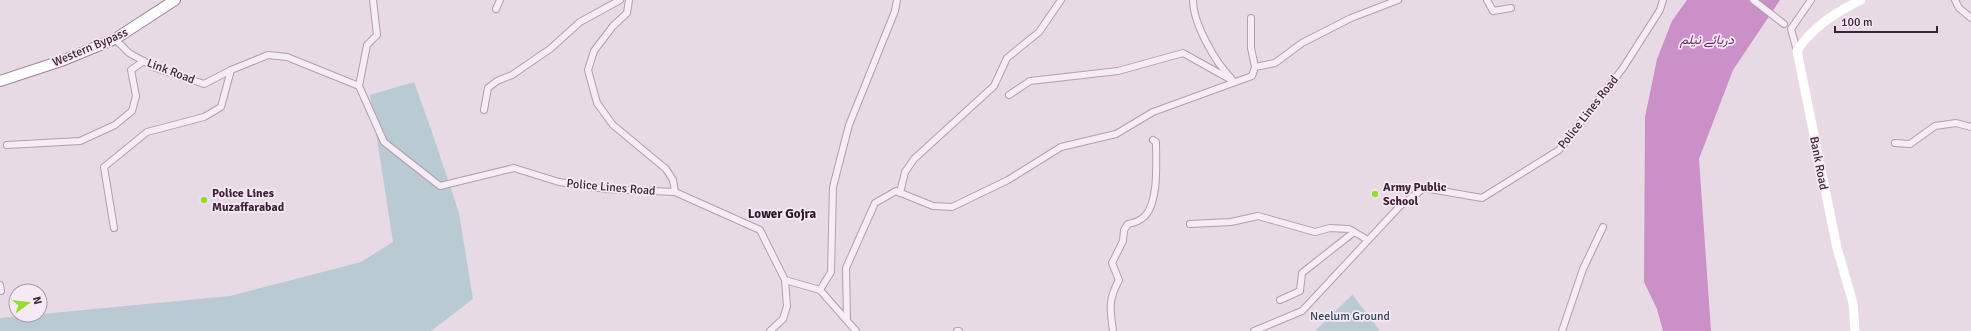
<svg xmlns="http://www.w3.org/2000/svg" width="1971" height="331" font-family="Signika,Vazirmatn,sans-serif">
<rect width="100%" height="100%" fill="#e7dae5"/>
<!-- green -->
<g fill="#bacad2">
<polygon points="414,82 432,132 459,213 473,299 431,331 0,331 0,318 230,296 361,262 393,242 370,95"/>
<polygon points="1352,294 1380,331 1315,331 1352,295"/>
</g>
<!-- water -->
<polygon fill="#cb90c7" points="1687,0 1780,0 1733,70 1699,159 1711,331 1663,331 1657,309 1644,282 1645,117 1657,59 1672,21"/>
<g fill="none" stroke-linecap="round" stroke-linejoin="round">
<defs>
<g id="minor">
<polyline points="629,0 627,13 613,26 594,51 588,70 597,103 613,125 666,169 673,180 675,192"/>
<path d="M1193 0C1193 23 1215 62 1231 78"/>
<polyline points="1487,0 1493,11 1511,8"/>
<polyline points="1753,0 1784,24"/>
<polyline points="1955,0 1959,8 1971,18"/>
<polyline points="496,9 500,0"/>
<polyline points="115,39 129,53 156,68 204,84 231,70"/>
<polyline points="1797,51 1791,29 1811,0"/>
<polyline points="1255,67 1275,63 1302,43 1351,18 1398,0"/>
<polyline points="359,86 367,45 377,35 373,0"/>
<polyline points="1009,95 1030,81 1118,71 1183,53 1235,82"/>
<polyline points="484,110 488,88 497,81 512,75 550,49 580,22 620,0"/>
<polyline points="1895,143 1910,144 1935,126 1956,123 1971,127"/>
<polyline points="7,145 80,141 115,125 132,111 136,96 131,70 144,61"/>
<polyline points="900,193 905,172 914,159 994,86 1007,58 1039,32 1061,0"/>
<polyline points="1190,224 1231,222 1258,216 1315,232 1330,228 1349,229 1368,240"/>
<polyline points="114,228 104,167 147,132 204,117 221,107 231,70 268,55 287,57 359,86 384,142 440,186 514,168 559,182 607,189 675,192 760,230 785,280 820,290 856,331"/>
<polyline points="0,285 1,291 0,291"/>
<polyline points="820,290 831,272 833,187 849,125 895,11 897,0"/>
<polyline points="1280,300 1300,291 1302,273 1354,232"/>
<polyline points="847,319 846,268 875,203 896,191 933,206 952,207 1008,180 1061,147 1116,134 1153,112 1252,76 1255,67 1251,48 1251,18"/>
<polyline points="770,331 783,319 787,306 785,280"/>
<polyline points="957,331 959,331"/>
<path d="M1113 331C1110 309 1108 300 1119 280L1112 263 1123 241 1124 230 1128 224C1134 223 1140 221 1145 216 1159 201 1156 162 1156 142L1153 140"/>
<polyline points="1254,331 1302,311 1400,206 1424,188 1482,198 1559,150 1623,68 1660,10 1663,0"/>
<polyline points="1562,331 1583,269 1603,227"/>
</g>
<polyline id="trunk" points="0,81 64,60 115,39 175,0"/>
</defs>
<!-- minor casing -->
<use href="#minor" stroke="#b19fae" stroke-width="8"/>
<!-- trunk casing -->
<use href="#trunk" stroke="#9f8099" stroke-width="12"/>
<!-- minor -->
<use href="#minor" stroke="#f5edf3" stroke-width="6"/>
<!-- secondary -->
<path stroke="#fff" stroke-width="9" d="M1855 331 1853 303 1837 248 1797 51C1812 27 1836 12 1861 0"/>
<!-- trunk -->
<use href="#trunk" stroke="#fff" stroke-width="10"/>
</g>
<!-- markers -->
<g fill="#94dc2f" stroke="#f5e9f3" stroke-width="1.5">
<circle cx="1375" cy="194" r="4"/>
<circle cx="204" cy="200" r="4"/>
</g>
<g text-anchor="middle" stroke-width="3.5" stroke-linejoin="round" paint-order="stroke">
<!-- street labels -->
<g font-size="12" fill="#3e2338" stroke="#f5e9f3">
<text transform="translate(90 47) rotate(-23)" y="4">Western Bypass</text>
<text transform="translate(171 71) rotate(21)" y="4">Link Road</text>
<text transform="translate(1588 112) rotate(-52)" y="4">Police Lines Road</text>
<text transform="translate(1819 163) rotate(79)" y="4">Bank Road</text>
<text transform="translate(611 187) rotate(5)" y="4">Police Lines Road</text>
</g>
<!-- poi labels -->
<g font-size="12" font-weight="bold" fill="#3e2338" stroke="#f5e9f3" text-anchor="start">
<text x="1383" y="191">Army Public<tspan x="1383" dy="14">School</tspan></text>
<text x="212" y="197">Police Lines<tspan x="212" dy="14">Muzaffarabad</tspan></text>
</g>
<!-- park labels -->
<g font-size="12" fill="#2f4a5b" stroke="#f5e9f3">
<text x="1350" y="320">Neelum Ground</text>
</g>
<!-- water labels -->
<g font-size="13" font-style="italic" fill="#75296c" stroke="#f5e9f3">
<text x="1707" y="44">دریائے نیلم</text>
</g>
<!-- neighbourhood labels -->
<g font-size="13" font-weight="bold" fill="#2e1629" stroke="#f5e9f3">
<text x="782" y="218">Lower Gojra</text>
</g>
</g>
<!-- north arrow -->
<g transform="translate(28 303) rotate(75)"><circle r="19" fill="#f5e9f3" stroke="#ac9aa8"/>
<path d="M0-3L7 15L0 10L-7 15Z" fill="#94dc2f"/>
<text y="-6" font-size="11" font-weight="bold" text-anchor="middle" fill="#3e2338">N</text>
</g>
<!-- scale -->
<path d="M1835 26v6h102v-6" fill="none" stroke="#3e2338" stroke-width="2"/>
<text x="1841" y="26" font-size="12" fill="#3e2338" stroke="#f5e9f3" stroke-width="3" paint-order="stroke">100 m</text>
</svg>
